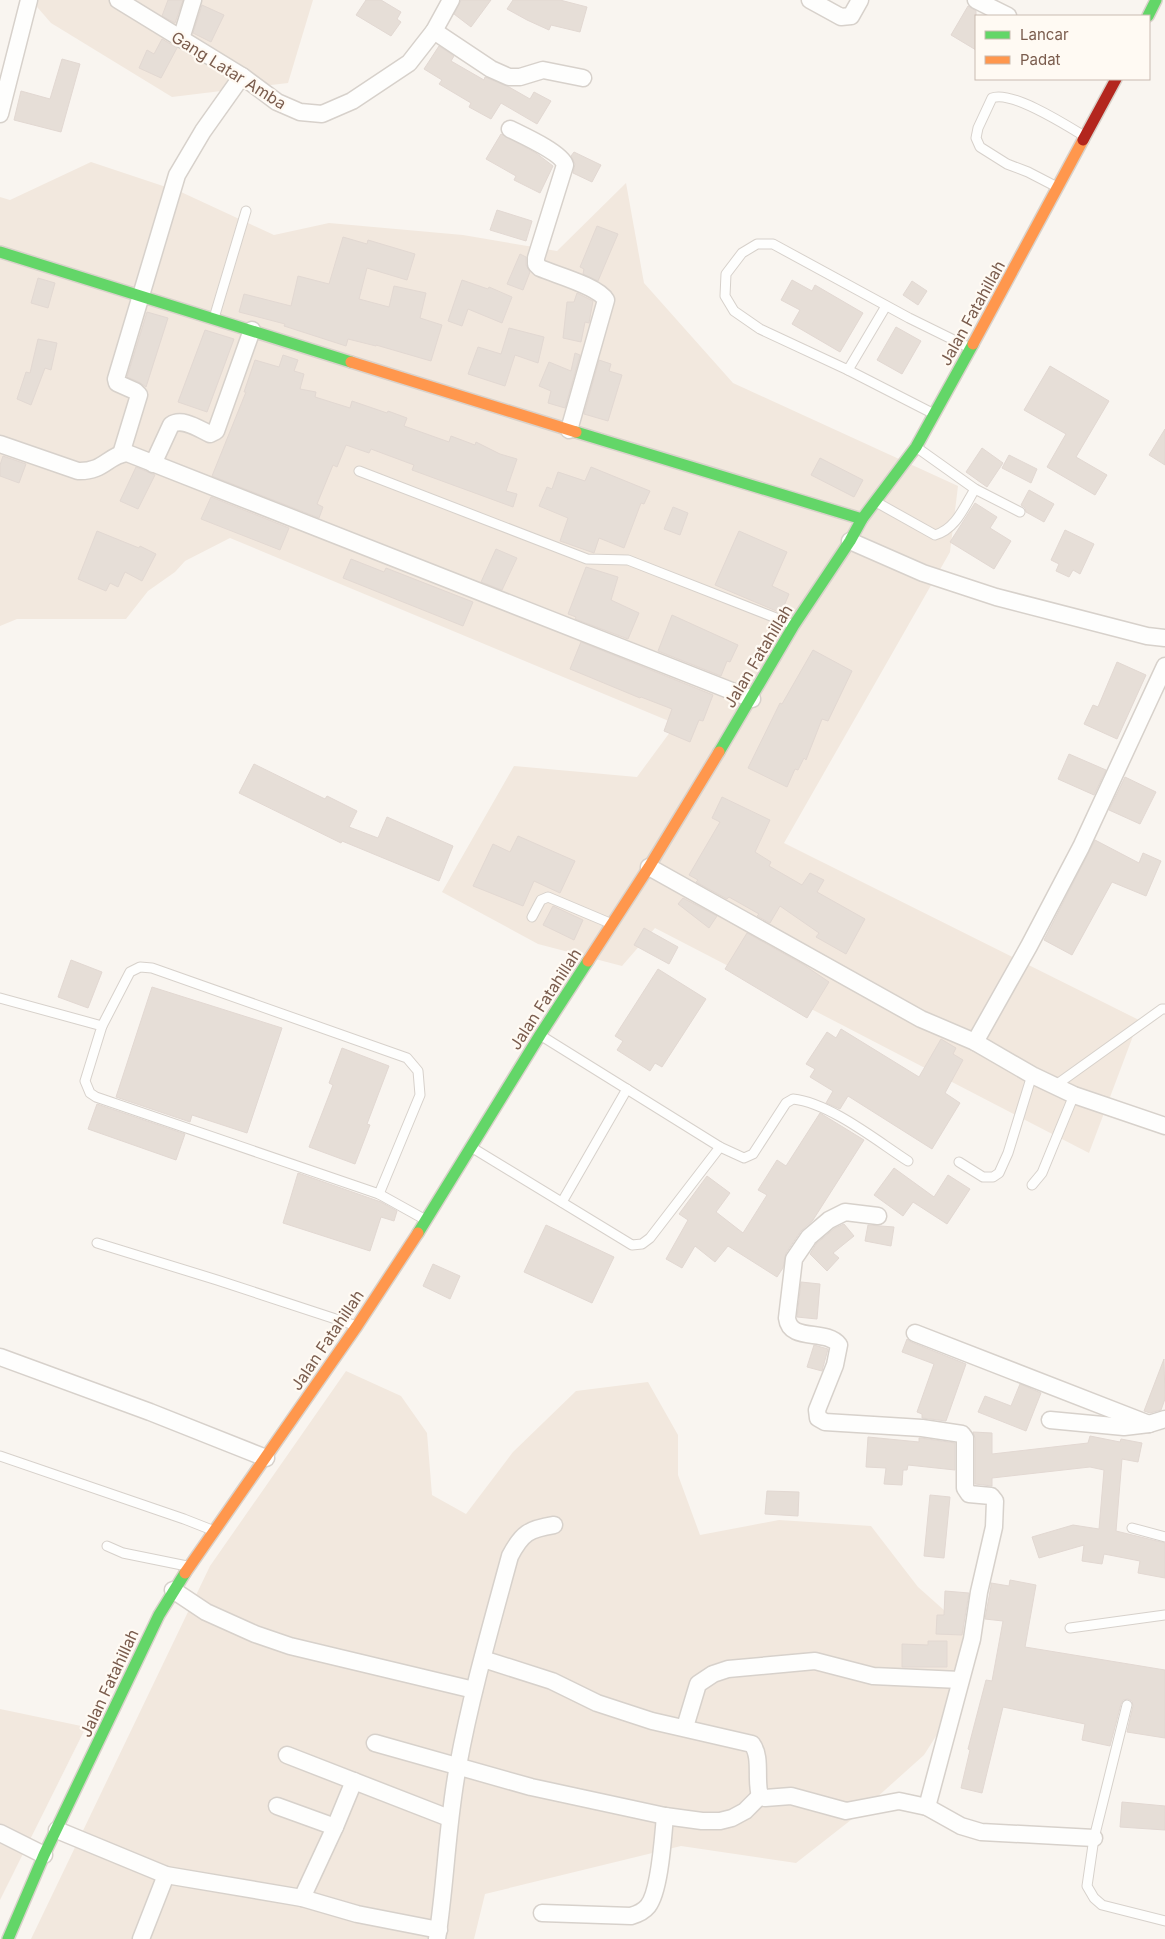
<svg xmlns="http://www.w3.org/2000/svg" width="1165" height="1939" font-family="Inter,sans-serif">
<rect width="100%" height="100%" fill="#f9f5f0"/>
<!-- residential -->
<g fill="#f2e8de">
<polygon points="31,0 313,0 288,83 172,97 51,23"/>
<polygon points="91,162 181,192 274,235 329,223 463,235 557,251 626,183 644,283 733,383 958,486 950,552 784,843 1139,1020 1089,1153 655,928 622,966 538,944 442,892 514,766 637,777 676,724 230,538 185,561 175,572 148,591 126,619 17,619 0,626 0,197 10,200"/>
<polygon points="346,1371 401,1396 427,1433 432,1495 466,1514 513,1452 576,1391 648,1382 678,1435 678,1475 700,1535 779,1520 871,1526 918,1587 981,1643 952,1711 924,1755 856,1816 796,1863 681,1846 485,1894 474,1939 31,1939 210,1566"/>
<polygon points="0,1709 86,1727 0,1900"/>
</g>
<!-- building -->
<g fill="#e6ded7" stroke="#e2d8d2">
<polygon points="168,0 183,0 175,23 162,16"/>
<polygon points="366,0 381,0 401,12 397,19 401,22 391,36 356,15"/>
<polygon points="461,0 491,0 471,27 454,14"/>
<polygon points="513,0 560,0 587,7 580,32 551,25 549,30 527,20 507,9"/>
<polygon points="202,5 224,15 211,42 193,33"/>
<polygon points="968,6 976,11 976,50 951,35"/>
<polygon points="162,39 177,48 161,78 139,68 147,50 154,54"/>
<polygon points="439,46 454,56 451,61 484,80 485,77 509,87 530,99 534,92 551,101 537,124 501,103 491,119 469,107 471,103 439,84 442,80 424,69"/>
<polygon points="62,59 80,64 61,132 14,120 21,91 50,99"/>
<polygon points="501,134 536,153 553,166 540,193 514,180 516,176 486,159"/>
<polygon points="574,152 601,165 592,182 573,173 575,164 571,156"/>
<polygon points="497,210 532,221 526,241 490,230"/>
<polygon points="597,226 618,234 598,281 583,274 584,269 580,267"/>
<polygon points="343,237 367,244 368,240 415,254 407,280 367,268 359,299 389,307 394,286 426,293 420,318 442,325 431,361 376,345 376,346 348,339 346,346 284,326 285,324 239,312 244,294 291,306 298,276 329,284"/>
<polygon points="520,254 526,257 526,265 530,272 523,290 507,284"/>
<polygon points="38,278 55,283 48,308 31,303"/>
<polygon points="462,280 488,289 489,287 512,297 502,323 468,309 462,326 448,321"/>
<polygon points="792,280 812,291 815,285 863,313 840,352 792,324 800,310 781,300"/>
<polygon points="912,281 927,291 918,305 903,295"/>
<polygon points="577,293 593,301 589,323 585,322 581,342 563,338 567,302 574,302"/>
<polygon points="147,312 168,318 146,387 139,382 127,377"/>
<polygon points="896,327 921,341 902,374 877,360"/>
<polygon points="509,328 544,337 538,363 515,355 505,386 468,374 478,347 501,354"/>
<polygon points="205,330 234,339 207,412 178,402"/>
<polygon points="38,339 57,343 51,370 45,368 31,405 17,399 26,372 30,373"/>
<polygon points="575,353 580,355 565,408 548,403 551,391 539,386 549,362 571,371"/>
<polygon points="283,355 298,360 294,371 304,374 300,389 316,392 315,397 350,408 352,401 387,413 388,411 407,418 404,426 449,442 451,436 475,445 476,442 500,454 517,459 506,491 517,494 513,507 412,470 414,465 371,449 369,453 346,445 337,467 333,465 317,504 323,507 319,518 212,476 246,392 244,392 255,360 279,367"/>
<polygon points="599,360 611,364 609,371 622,375 608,421 584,414"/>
<polygon points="1050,366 1109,401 1076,457 1107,475 1095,495 1047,467 1066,434 1024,410"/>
<polygon points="1165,429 1165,465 1149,455"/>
<polygon points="982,448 1003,463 987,487 966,472"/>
<polygon points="1009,455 1037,469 1031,483 1002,468"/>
<polygon points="3,456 26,464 19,483 0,476 0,465"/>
<polygon points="820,458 863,480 854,497 811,475"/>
<polygon points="136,467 155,475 138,509 120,501"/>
<polygon points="591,467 650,491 644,504 641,503 624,548 599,538 594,553 560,541 568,518 539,506 547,487 552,489 558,472 585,481"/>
<polygon points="1029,490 1054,504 1044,522 1026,512 1025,508 1021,505"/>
<polygon points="211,497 289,528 280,550 201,519"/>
<polygon points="975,503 997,517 990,528 1011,541 994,569 950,542"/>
<polygon points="673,507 688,513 680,535 664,529"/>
<polygon points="1065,530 1094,544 1080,574 1073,570 1069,577 1056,571 1059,564 1051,560"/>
<polygon points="97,531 139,548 140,546 156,554 142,581 125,572 118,587 110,583 106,591 78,579"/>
<polygon points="739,531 787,552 772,586 789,594 781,613 715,585"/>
<polygon points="496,549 517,558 502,590 481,582"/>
<polygon points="351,559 384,572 386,568 473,602 463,626 343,578"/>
<polygon points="586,567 618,577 611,600 639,613 628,639 575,619 576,617 568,614"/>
<polygon points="672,615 738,645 730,662 727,661 721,676 658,651"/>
<polygon points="581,642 713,695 703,721 699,720 690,742 664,731 672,709 641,697 640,698 570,669"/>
<polygon points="813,650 852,671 828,721 822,719 806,760 804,758 798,770 795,769 787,787 748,768 780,703 782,704"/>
<polygon points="1117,662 1146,675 1117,739 1084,724 1093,705 1098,707"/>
<polygon points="1069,754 1106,770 1094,795 1058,779"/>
<polygon points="254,764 325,799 327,796 357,811 349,827 378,838 387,817 453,846 439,881 342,841 341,843 239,793"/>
<polygon points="1125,777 1156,792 1140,824 1109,810"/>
<polygon points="722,797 770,820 755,852 771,862 769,866 802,885 810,873 824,880 817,892 865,919 846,954 816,937 819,933 780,906 770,923 757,916 759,914 729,897 727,899 696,882 698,880 689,875 720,822 712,818"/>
<polygon points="518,836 575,861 560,893 534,881 523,906 473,886 493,844 510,852"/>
<polygon points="1095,840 1139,863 1143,853 1161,861 1146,896 1112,882 1072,955 1044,940"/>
<polygon points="683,898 717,916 709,928 678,904"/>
<polygon points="553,906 583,920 574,940 543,925"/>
<polygon points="644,928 678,947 669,964 634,945"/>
<polygon points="747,933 804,965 829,982 807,1018 725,969"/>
<polygon points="71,960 102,972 88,1008 58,997"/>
<polygon points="658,969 706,999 662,1067 655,1063 650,1071 617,1050 623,1041 615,1036"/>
<polygon points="152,987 282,1028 247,1133 192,1115 190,1122 116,1097"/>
<polygon points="841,1029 919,1077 941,1039 956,1048 953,1054 963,1060 945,1093 960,1103 932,1149 848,1096 840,1109 826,1103 833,1091 810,1077 815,1069 806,1064 827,1032 836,1038"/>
<polygon points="342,1048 389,1066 367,1124 370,1125 355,1164 309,1147 333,1085 329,1083"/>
<polygon points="97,1104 185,1134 176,1160 88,1129"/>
<polygon points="820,1113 864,1140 813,1220 801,1231 786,1253 783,1268 777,1277 728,1246 715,1262 695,1246 682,1268 666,1259 688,1220 679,1214 707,1176 730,1193 716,1212 743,1233 767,1195 758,1190 777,1160 786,1166"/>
<polygon points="894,1168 934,1197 948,1175 970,1189 947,1224 913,1202 903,1216 874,1195"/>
<polygon points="298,1173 381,1202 397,1211 394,1221 381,1217 370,1251 283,1223"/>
<polygon points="844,1224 854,1236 833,1253 839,1258 827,1271 810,1254 816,1244 835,1228"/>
<polygon points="546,1225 614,1257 592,1303 524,1272"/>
<polygon points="868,1225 894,1227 891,1246 865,1241"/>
<polygon points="433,1264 460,1276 450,1299 423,1286"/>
<polygon points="801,1282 820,1284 817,1319 797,1317"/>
<polygon points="907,1339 911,1342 966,1364 946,1421 922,1418 922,1414 917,1412 934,1364 902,1352"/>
<polygon points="814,1345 828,1349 822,1371 807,1367"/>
<polygon points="1164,1359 1165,1399 1161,1410 1150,1413 1144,1411"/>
<polygon points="1020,1384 1041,1393 1026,1431 978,1412 985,1396 1011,1406"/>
<polygon points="973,1432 992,1433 992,1454 1088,1443 1090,1436 1120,1442 1121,1439 1142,1443 1138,1462 1122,1459 1116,1531 1165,1543 1165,1578 1138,1573 1140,1561 1104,1554 1102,1564 1082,1561 1084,1545 1039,1558 1032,1537 1073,1525 1099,1529 1104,1470 1090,1467 992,1478 992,1486 975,1484 975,1438"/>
<polygon points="868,1437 919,1442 919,1438 921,1438 955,1443 955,1470 908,1465 907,1470 903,1470 902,1485 884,1484 886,1468 866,1467"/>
<polygon points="767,1491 799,1492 798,1516 765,1514"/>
<polygon points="930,1495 950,1497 944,1558 924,1556"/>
<polygon points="1010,1580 1036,1585 1025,1647 1165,1670 1165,1738 1127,1732 1133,1706 1132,1701 1128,1699 1123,1700 1121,1704 1110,1746 1082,1740 1085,1724 1003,1707 982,1793 961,1788 970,1750 968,1749 986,1680 992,1681 1003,1621 985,1619 991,1586 991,1583 1009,1586"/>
<polygon points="945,1591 969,1593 962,1635 936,1634 937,1615 944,1615"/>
<polygon points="928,1641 947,1641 947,1667 902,1667 902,1644 928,1645"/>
<polygon points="1122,1802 1165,1806 1165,1830 1120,1827"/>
</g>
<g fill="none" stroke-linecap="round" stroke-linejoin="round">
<defs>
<g id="lane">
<path d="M1057 187 1028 172 1007 164 980 147 976 138 978 128 992 98C1011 90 1066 125 1084 136"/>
<polyline points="886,306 848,370 760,329 734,311 725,296 726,274 742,253 757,244 773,244 909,318 970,348"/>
<polyline points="214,318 246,211"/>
<polyline points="848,370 934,414"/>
<polyline points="916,447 975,489 1020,512"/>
<polyline points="359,471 587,559 628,560 794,625"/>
<path d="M876 502 935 535C956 529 964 507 975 489"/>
<polyline points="532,917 541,900 548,897 612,924"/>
<polyline points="0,998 102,1026 85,1081 90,1093 96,1097 379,1194 424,1219"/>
<polyline points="102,1026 130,972 140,967 152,968 407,1058 418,1071 420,1095 379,1194"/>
<path d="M540 1035 720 1147 744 1158 753 1154 786 1103 793 1099C830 1103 877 1141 908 1161"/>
<polyline points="1056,1085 1162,1009 1165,1009"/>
<polyline points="471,1147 632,1245 642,1244 650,1238 720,1147"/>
<polyline points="959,1162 983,1177 993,1177 999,1173 1008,1153 1032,1075"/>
<polyline points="1032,1185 1042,1173 1074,1095"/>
<polyline points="562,1202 627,1089"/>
<polyline points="97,1243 217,1280 357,1326"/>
<polyline points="0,1456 184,1519 212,1530"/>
<polyline points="1132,1528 1165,1537"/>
<polyline points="107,1546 123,1553 187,1566"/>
<polyline points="1070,1628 1165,1615"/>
<polyline points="1127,1705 1094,1838 1087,1886 1094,1898 1102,1905 1165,1921"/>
</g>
<g id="street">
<polyline points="118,0 242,76 277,102 300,112 322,114 352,101 409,63 434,31 451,0"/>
<polyline points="810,0 841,17 851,16 860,0"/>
<polyline points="976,0 1008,16"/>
<polyline points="434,31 491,69 509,77 520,77 543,70 583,78"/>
<polyline points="181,39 193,0"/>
<polyline points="0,114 29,0"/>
<path d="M510 129C522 135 562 153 565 165L536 258V264L540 268C556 275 598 286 606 300L569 430"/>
<path d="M0 444 78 471C104 472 108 455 127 453L752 699"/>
<polyline points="121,454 139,395 135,391 117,383 116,379 177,175 203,131 242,76"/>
<path d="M153 464 171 425C182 417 199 429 210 434L216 431 252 330"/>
<polyline points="850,541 923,573 996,597 1147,636 1165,638"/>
<polyline points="649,867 921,1019 975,1042 1032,1075 1074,1095 1165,1126"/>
<polyline points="975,1042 1029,946 1081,847 1165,666"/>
<path d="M878 1216 845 1212 829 1220 809 1237 794 1259 787 1318C790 1343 826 1328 839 1345L835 1365 817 1410 818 1418 825 1422 922 1428 962 1434 965 1438V1488L969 1494 991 1496 995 1501 994 1527 979 1592 972 1639 927 1807"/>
<polyline points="915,1333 1149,1424"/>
<polyline points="0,1357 150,1412 266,1458"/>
<polyline points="1050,1420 1124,1427 1149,1424 1165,1419"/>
<polyline points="173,1590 206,1612 255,1634 290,1646 474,1690"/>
<path d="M483 1659 552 1681 597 1703 652 1721 752 1744C762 1757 755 1780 760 1796L765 1798 791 1796 846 1811 899 1801 927 1807 961 1826 981 1832 1094 1838"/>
<polyline points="685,1727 698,1684 713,1674 728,1669 815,1661 873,1676 960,1680"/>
<polyline points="375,1743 531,1787 665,1816 702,1821 720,1821 732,1818 745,1811 760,1796"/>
<polyline points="287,1755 449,1818"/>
<polyline points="277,1806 335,1827"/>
<polyline points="57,1830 166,1875 302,1898 357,1914 439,1930"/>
<polyline points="0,1833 44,1855"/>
<polyline points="302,1898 335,1827 354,1781"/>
<path d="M542 1913 631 1916C638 1914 644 1911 648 1906 660 1891 663 1837 665 1816"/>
<polyline points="141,1939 166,1875"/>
<path d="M437 1939C446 1882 447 1823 458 1766 471 1695 491 1626 510 1556 522 1533 529 1529 554 1525"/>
</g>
<g id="fast">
<polyline points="1148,16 1156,0"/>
<polyline points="0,252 351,362"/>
<polyline points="576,432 862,519"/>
<polyline points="719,752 794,625 850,541 862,519 916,447 973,344"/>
<polyline points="418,1233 540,1035 588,961"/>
<polyline points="8,1939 44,1855 159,1615 185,1573"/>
</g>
<g id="slow">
<polyline points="973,344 1083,140"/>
<polyline points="351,362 576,432"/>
<polyline points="588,961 649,867 719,752"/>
<polyline points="185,1573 357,1326 418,1233"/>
</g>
<polyline id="jam" points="1083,140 1116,79"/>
</defs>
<!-- lane casing -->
<use href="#lane" stroke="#d7d1cb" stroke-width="11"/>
<!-- street casing -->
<use href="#street" stroke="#d7d1cb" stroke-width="19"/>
<!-- fast casing -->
<use href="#fast" stroke="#d9d2cb" stroke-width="14"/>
<!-- slow casing -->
<use href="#slow" stroke="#d9d2cb" stroke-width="14"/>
<!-- jam casing -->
<use href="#jam" stroke="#d9d2cb" stroke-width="14"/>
<!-- lane -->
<use href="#lane" stroke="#fefefd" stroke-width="9"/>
<!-- street -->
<use href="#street" stroke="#fefefd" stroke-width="16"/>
<!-- fast -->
<use href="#fast" stroke="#63d668" stroke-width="11"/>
<!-- slow -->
<use href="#slow" stroke="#ff974d" stroke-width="11"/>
<!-- jam -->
<use href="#jam" stroke="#b3261e" stroke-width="11"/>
</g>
<g text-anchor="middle" stroke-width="4.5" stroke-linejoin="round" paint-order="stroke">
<!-- street labels -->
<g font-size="16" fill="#7a5c4d" stroke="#fffaf3">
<text transform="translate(229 70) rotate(32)" y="6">Gang Latar Amba</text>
<text transform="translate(972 313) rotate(-61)" y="6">Jalan Fatahillah</text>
<text transform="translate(758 656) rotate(-59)" y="6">Jalan Fatahillah</text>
<text transform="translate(545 999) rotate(-57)" y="6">Jalan Fatahillah</text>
<text transform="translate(327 1340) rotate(-56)" y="6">Jalan Fatahillah</text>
<text transform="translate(109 1683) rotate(-65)" y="6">Jalan Fatahillah</text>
</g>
</g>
<!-- legend -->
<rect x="975" y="15" width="175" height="65" fill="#fffaf3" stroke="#cabbb1"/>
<rect x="985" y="31" width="25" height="8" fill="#63d668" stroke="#cabbb1"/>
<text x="1020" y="40" font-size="15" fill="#7a5c4d">Lancar</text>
<rect x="985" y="56" width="25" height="8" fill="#ff974d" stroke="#cabbb1"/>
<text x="1020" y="65" font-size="15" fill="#7a5c4d">Padat</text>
</svg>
